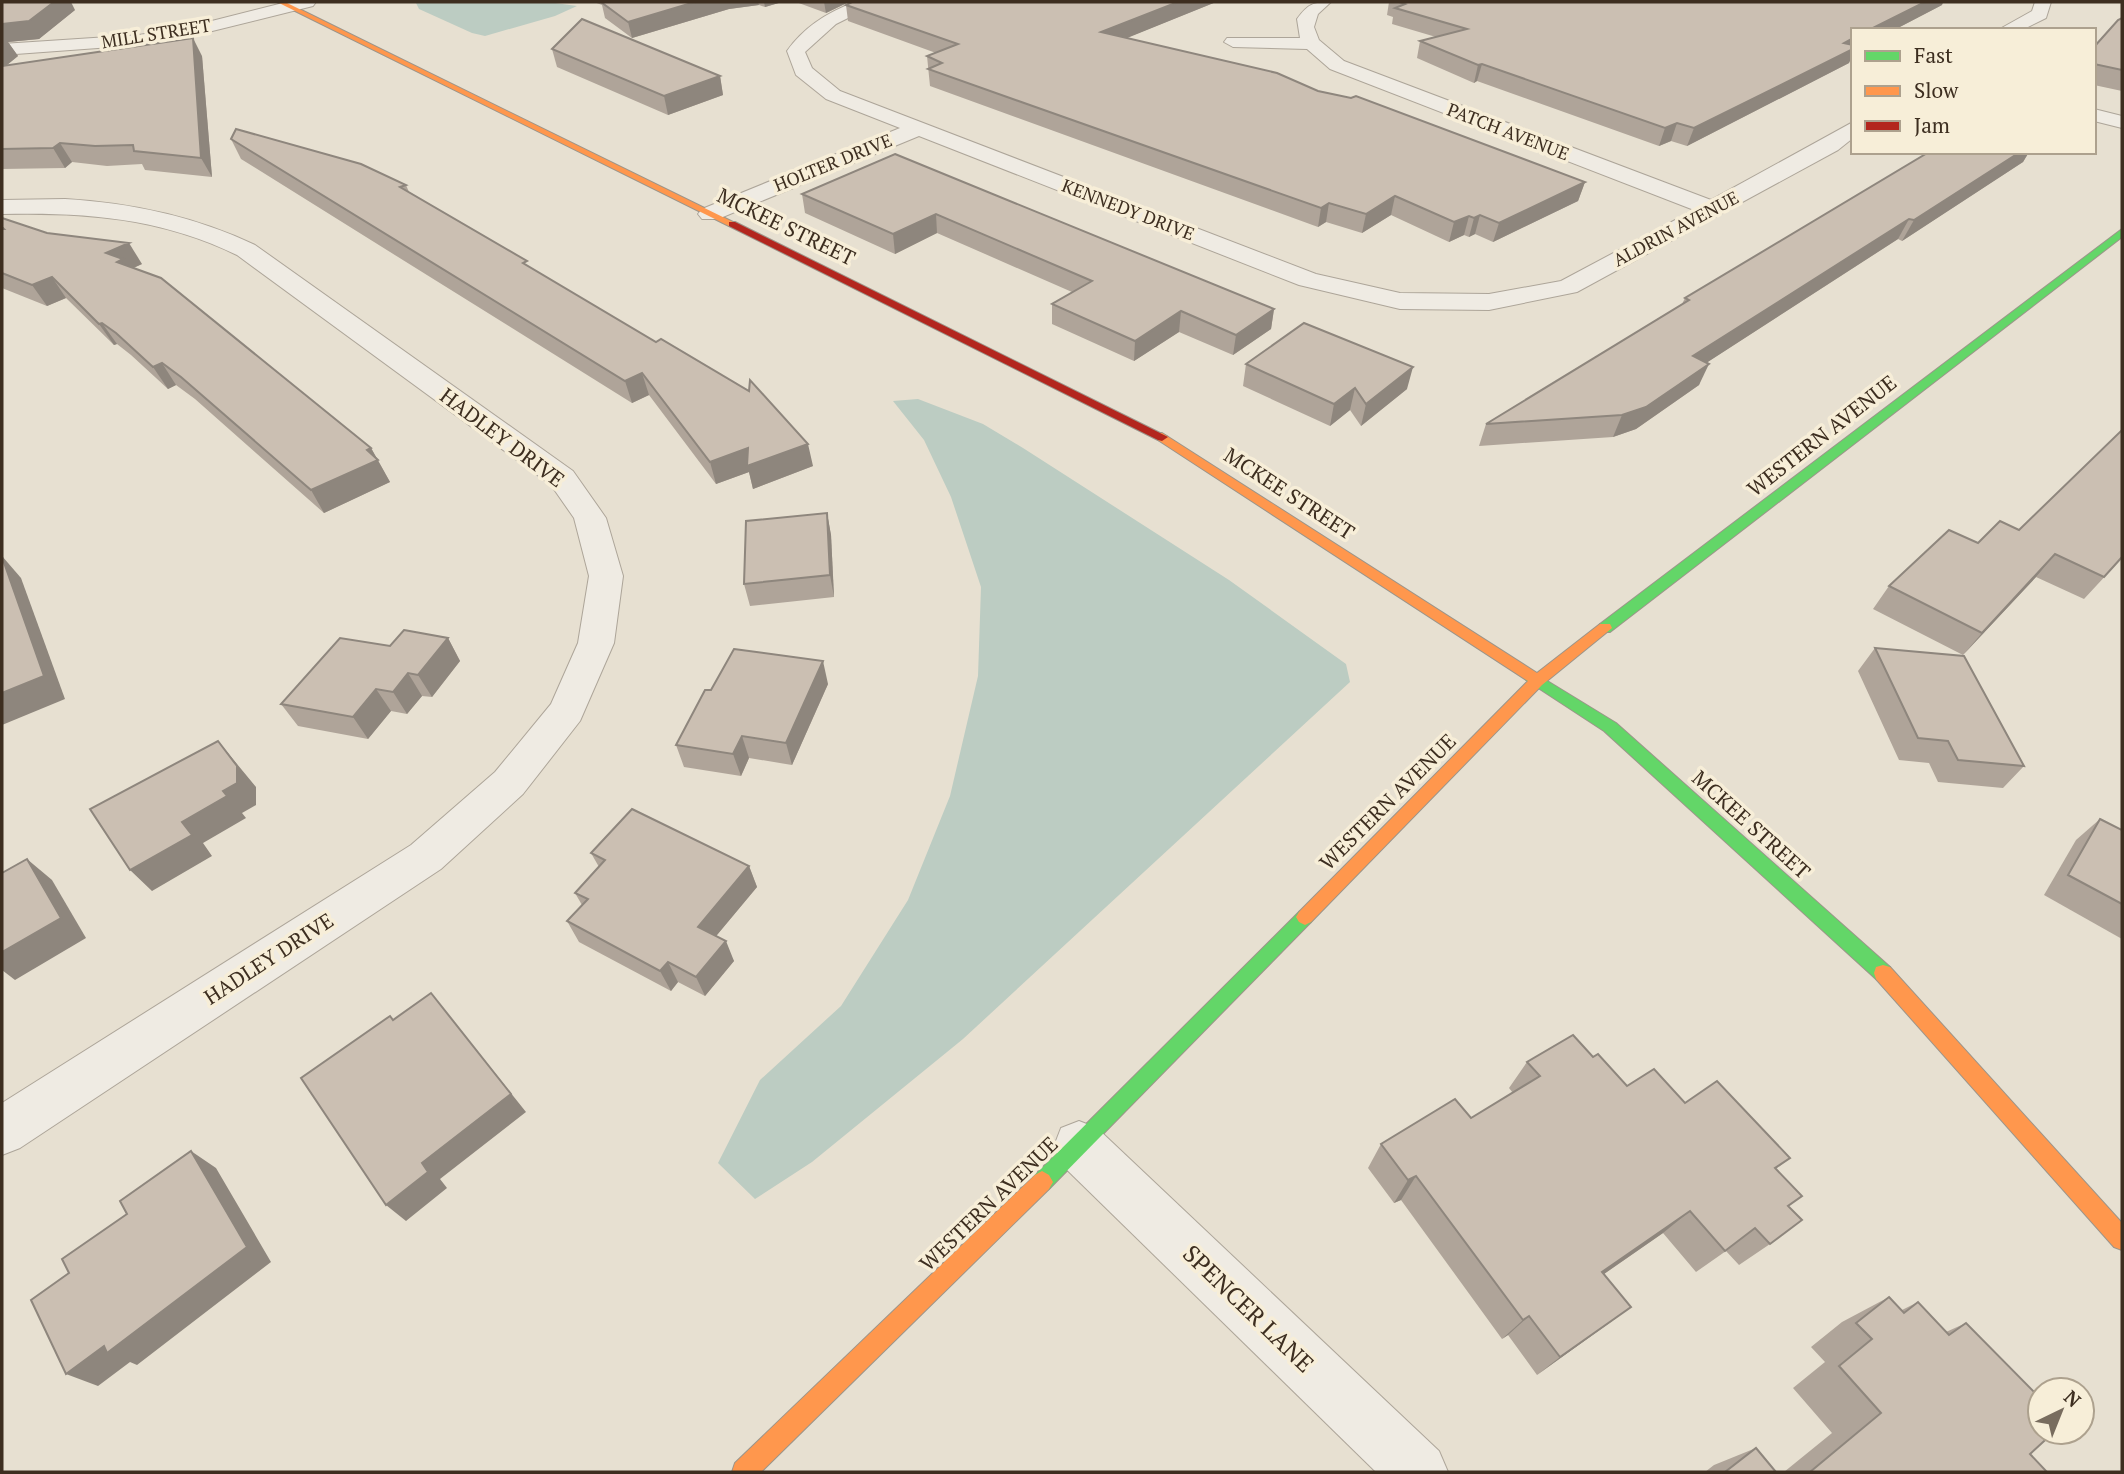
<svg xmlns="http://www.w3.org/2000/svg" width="2124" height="1474" font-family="'PT Serif',serif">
<rect width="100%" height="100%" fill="#e7e0d1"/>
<!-- water -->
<g fill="#bcccc2">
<polygon points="548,2 577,6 555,16 485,36 472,33 419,9 416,3"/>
<polygon points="918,399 983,424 1023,448 1229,580 1346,664 1350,682 963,1039 812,1162 755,1199 718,1163 760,1080 841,1006 908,900 950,796 978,676 981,587 951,497 924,440 893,401"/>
</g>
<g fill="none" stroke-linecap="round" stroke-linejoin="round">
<defs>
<g id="street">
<polygon points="287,2 316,2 313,6 192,36 139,45 2,55 2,44 139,35 192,26"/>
<path d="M855 2H880L836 24 805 52 812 68 840 91 1316 274 1400 293 1489 294 1561 281 1694 210 1330 69 1307 49 1233 47 1224 42 1227 38H1300L1297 19C1308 4 1313 2 1331 2L1318 14 1314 27 1319 40 1344 61 1711 200 1853 122V138L1838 150 1577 292 1489 310 1400 309 1299 285 919 136 718 219H702L698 214 702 209 900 128 826 99 796 75 787 51C804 27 828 12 855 2Z"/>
<polygon points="2035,2 2051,2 2046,18 2022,30 1998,30 2032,11"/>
<polygon points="2094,109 2122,116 2122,128 2094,121"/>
<path d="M65 199C132 203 194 216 255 245L573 471 606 518 623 576 614 643 580 721 523 794 441 869 20 1148 2 1155V1103L411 845 495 772 551 704 578 643 589 576 574 518 551 485 237 255C161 218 86 212 2 214V200Z"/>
<polygon points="1079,1121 1097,1128 1439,1451 1448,1472 1376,1472 1061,1164 1054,1146 1061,1128"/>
</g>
<g id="fast">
<polygon points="2122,229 2122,237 1610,632 1600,632 1598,628 1600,624"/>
<polygon points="1531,671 1616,723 1890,967 1892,973 1890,979 1883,981 1876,979 1604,731 1526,680 1523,676"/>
<polygon points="1305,909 1311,912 1314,917 1311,922 1049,1189 1042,1193 1035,1189 1031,1182 1035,1175 1299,912"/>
</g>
<g id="slow">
<polygon points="277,2 285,2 737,224 729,226"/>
<polygon points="1162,433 1537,673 1600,624 1610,624 1612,628 1542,685 1311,922 1305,925 1299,922 1296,917 1299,912 1528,681 1158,440 1158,434"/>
<polygon points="1883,965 1890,967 2122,1223 2122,1250 2114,1247 1876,979 1874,973 1876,967"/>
<polygon points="1042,1171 1049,1175 1053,1182 1049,1189 761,1472 732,1472 735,1463 1035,1175"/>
</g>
<polygon id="jam" points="729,222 735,222 1168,437 1162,441 1158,440 729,226"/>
</defs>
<!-- street casing -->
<use href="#street" stroke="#ada599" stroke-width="2"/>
<!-- fast casing -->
<use href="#fast" stroke="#9c958a" stroke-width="2"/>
<!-- slow casing -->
<use href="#slow" stroke="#9c958a" stroke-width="2"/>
<!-- jam casing -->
<use href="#jam" stroke="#9c958a" stroke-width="2"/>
<!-- street -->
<use href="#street" fill="#efebe3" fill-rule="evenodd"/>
<!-- fast -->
<use href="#fast" fill="#63d668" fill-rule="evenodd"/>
<!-- slow -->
<use href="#slow" fill="#ff974d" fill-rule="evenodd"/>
<!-- jam -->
<use href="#jam" fill="#b3261e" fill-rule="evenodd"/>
</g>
<!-- wall -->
<g fill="#afa499">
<polygon points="2,2 75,10 39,39 8,42 18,56 7,65 202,56 212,177 145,170 142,164 107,166 72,162 65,168 2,169"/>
<polygon points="594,2 782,2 765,7 759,5 729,9 632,38 605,18 602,5"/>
<polygon points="796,2 849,2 826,13"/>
<polygon points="852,2 1216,2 1126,38 1318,91 1585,182 1578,201 1493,242 1475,234 1469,237 1464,235 1449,242 1391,215 1362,233 1326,222 1318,227 930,86 927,56 936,53 848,21 846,5"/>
<polygon points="1389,2 1943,2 1942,5 1894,30 1853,30 1849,63 1687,146 1671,141 1659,146 1477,81 1474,83 1417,58 1420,41 1436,37 1392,24 1393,17 1387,15"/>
<polygon points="2122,18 2122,91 2094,85 2094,47"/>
<polygon points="552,49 720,76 723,95 668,115 557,67"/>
<polygon points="231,139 406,185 409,192 529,267 813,466 753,489 749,472 716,484 649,395 632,403 241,159"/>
<polygon points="1929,152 2029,152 2023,162 1902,241 1898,239 1706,363 1699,385 1636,429 1613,437 1479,446 1486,424 1682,304 1685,298"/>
<polygon points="895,154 1274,309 1271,329 1233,355 1179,332 1134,361 1052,324 1052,304 1072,292 937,233 895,254 805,213 802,194"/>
<polygon points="2,218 142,264 133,268 371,448 390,482 324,513 195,399 176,385 168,389 131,355 117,344 114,345 66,298 47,306 2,288"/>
<polygon points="1246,364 1407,389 1361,426 1350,410 1330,426 1243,386"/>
<polygon points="827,513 831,535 834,597 750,606 744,584"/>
<polygon points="2019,530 2122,558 2084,599 2036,577 1963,655 1873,609 1889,586 1978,543"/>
<polygon points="448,638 460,661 432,697 422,696 407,714 391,711 368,739 298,726 281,704 390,646"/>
<polygon points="1875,648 2024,766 2003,788 1938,782 1929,763 1899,760 1858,671"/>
<polygon points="828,684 792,765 749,758 741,776 684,767 676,745 711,690"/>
<polygon points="2100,819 2122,830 2122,939 2044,895 2076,840"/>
<polygon points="591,853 749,866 757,887 716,936 734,961 705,996 678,982 671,991 579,942 567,921 582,905 575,893 599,867"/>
<polygon points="1593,1057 1627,1086 1685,1103 1790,1158 1776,1169 1788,1206 1770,1244 1739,1265 1726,1251 1696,1272 1663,1233 1604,1274 1631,1307 1537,1375 1508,1335 1502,1339 1401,1200 1394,1203 1368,1168 1381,1144 1471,1118 1513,1093 1509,1088 1527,1062"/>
<polygon points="1889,1297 1902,1310 1918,1302 1946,1332 1966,1323 2030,1454 2047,1472 1784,1472 1832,1433 1793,1388 1825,1362 1811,1347 1842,1322"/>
<polygon points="1756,1448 1776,1472 1705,1472 1714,1465"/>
</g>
<!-- shaded-wall -->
<g fill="#8e867d">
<polygon points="54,2 71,2 75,10 39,39 8,42 18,56 2,69 2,24"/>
<polygon points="695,2 758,2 759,5 729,9 632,38 628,22"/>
<polygon points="764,2 782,2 765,7"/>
<polygon points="824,2 849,2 826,13"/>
<polygon points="1178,2 1216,2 1100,49 1101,32"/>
<polygon points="1925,2 1943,2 1942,5 1894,30 1869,30"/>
<polygon points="193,38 202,56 212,177 201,158"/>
<polygon points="1853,38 1853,55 1849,63 1687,146 1694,128"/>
<polygon points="1482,64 1477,81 1474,83 1478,65"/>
<polygon points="720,76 723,95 668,115 664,96"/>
<polygon points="1677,123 1671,141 1659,146 1665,128"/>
<polygon points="60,143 72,162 65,168 53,148"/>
<polygon points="2020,152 2029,152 2023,162 1902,241 1914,220"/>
<polygon points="1585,182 1578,201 1493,242 1499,223"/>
<polygon points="1395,196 1391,215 1362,233 1366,214"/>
<polygon points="1329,203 1326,222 1318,227 1321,208"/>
<polygon points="936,214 937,233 895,254 893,234"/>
<polygon points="1480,215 1475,234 1469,237 1474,218"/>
<polygon points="1469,216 1464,235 1449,242 1454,222"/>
<polygon points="1909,219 1898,239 1683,378 1693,356"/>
<polygon points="129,243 142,264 129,270 106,253"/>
<polygon points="52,277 66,298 47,306 32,285"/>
<polygon points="1274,309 1271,329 1233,355 1236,335"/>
<polygon points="1181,311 1179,332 1134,361 1135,341"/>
<polygon points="102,323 117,344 114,345 99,324"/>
<polygon points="162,363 176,385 168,389 153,367"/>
<polygon points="1709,364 1699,385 1636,429 1613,437 1622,415"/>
<polygon points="1413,367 1407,389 1361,426 1366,404"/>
<polygon points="642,373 649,395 632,403 625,381"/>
<polygon points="1355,388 1350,410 1330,426 1334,404"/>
<polygon points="808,444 813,466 753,489 749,472 716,484 710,462 748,448"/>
<polygon points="371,448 390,482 324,513 311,490"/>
<polygon points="827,513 831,535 834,597 830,575"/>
<polygon points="2055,554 2036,577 1963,655 1982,633"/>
<polygon points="2,556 21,578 65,699 2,725"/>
<polygon points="448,638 460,661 432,697 418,675"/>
<polygon points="823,661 828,684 792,765 786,743"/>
<polygon points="408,673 422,696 407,714 393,692"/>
<polygon points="376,689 391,711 368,739 353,717"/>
<polygon points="742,736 749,758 741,776 733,754"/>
<polygon points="218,741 256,787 256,805 242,813 246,818 203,843 212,856 152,891 130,870 182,822"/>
<polygon points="27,859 52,880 86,938 15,980 2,970 2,952"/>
<polygon points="749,866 757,887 707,947 698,927"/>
<polygon points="726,941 734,961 705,996 696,977"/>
<polygon points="668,962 678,982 671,991 660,971"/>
<polygon points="431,993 526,1112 440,1179 447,1188 406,1221 386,1205 422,1163"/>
<polygon points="191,1151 216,1168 271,1262 137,1365 130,1362 98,1386 66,1374"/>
<polygon points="1416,1176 1401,1200 1394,1203 1408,1180"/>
<polygon points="1690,1211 1663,1233 1578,1292 1602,1272"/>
<polygon points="1631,1307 1605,1326 1537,1375 1560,1357"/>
<polygon points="1529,1316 1508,1335 1502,1339 1523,1320"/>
</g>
<!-- building -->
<g fill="#cbbfb2" stroke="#8e867d" stroke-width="2">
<polygon points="2,2 54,2 29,21 2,24"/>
<polygon points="601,2 695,2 628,22"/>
<polygon points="852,2 1178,2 1101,32 1277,73 1318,91 1351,98 1356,96 1585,182 1499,223 1480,215 1474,218 1469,216 1454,222 1395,196 1366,214 1329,203 1321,208 928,69 942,63 927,56 958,44 846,5"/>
<polygon points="1399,2 1925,2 1869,30 1853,30 1853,38 1844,43 1853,45 1853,49 1694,128 1677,123 1665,128 1482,64 1478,65 1420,41 1467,29 1395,8 1405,4"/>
<polygon points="2122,18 2122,70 2094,64 2094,47 2118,20"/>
<polygon points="582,19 720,76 664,96 552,49"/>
<polygon points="193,38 201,158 134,151 133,145 95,146 60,143 53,148 2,149 2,66"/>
<polygon points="236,129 361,164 406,185 400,187 527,261 523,263 656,342 661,339 749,391 750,380 808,444 747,466 748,448 710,462 642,373 625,381 231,139"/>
<polygon points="1929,152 2020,152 1914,220 1909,219 1693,356 1709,364 1646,407 1622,415 1486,424 1689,300 1685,298"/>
<polygon points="895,154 1274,309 1236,335 1181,311 1135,341 1052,304 1092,281 936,214 893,234 802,194"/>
<polygon points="2,218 47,233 129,243 106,253 123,259 117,262 161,278 371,448 367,450 378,460 311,490 181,377 162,363 153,367 116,333 102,323 99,324 52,277 32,285 2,273 2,229 4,229 2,227"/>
<polygon points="1304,323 1413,367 1366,404 1355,388 1334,404 1246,364"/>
<polygon points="2122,430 2122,557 2104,577 2055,554 1982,633 1889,586 1949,530 1978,543 2000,521 2019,530"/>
<polygon points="827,513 830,575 744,584 746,521"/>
<polygon points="2,557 44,676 2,693"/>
<polygon points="404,630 448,638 418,675 408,673 393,692 376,689 353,717 281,704 340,638 390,646"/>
<polygon points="1875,648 1964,656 2024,766 1958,760 1948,741 1918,738"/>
<polygon points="734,649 823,661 786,743 742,736 733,754 676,745 705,690 711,690"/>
<polygon points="218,741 237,766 237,783 223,791 227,796 182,822 192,835 130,870 90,809"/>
<polygon points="632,809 749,866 698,927 726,941 696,977 668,962 660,971 567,921 588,899 575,893 605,860 591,853"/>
<polygon points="2100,819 2122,830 2122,904 2068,875"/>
<polygon points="27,859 61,918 2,952 2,873"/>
<polygon points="431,993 511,1094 422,1163 428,1172 386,1205 301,1078 390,1016 393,1020"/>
<polygon points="1573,1035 1593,1057 1598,1054 1627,1086 1654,1069 1685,1103 1717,1081 1790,1158 1775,1168 1802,1196 1788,1206 1802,1220 1770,1244 1755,1228 1725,1251 1690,1211 1602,1272 1631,1307 1560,1357 1529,1316 1523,1320 1416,1176 1408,1180 1381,1144 1455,1099 1471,1118 1540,1076 1527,1062"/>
<polygon points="191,1151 247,1247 107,1353 104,1346 66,1374 31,1300 69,1273 62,1259 127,1214 120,1201"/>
<polygon points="1889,1297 1904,1313 1918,1302 1949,1335 1966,1323 2040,1398 2040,1432 2054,1432 2030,1454 2047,1472 1810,1472 1881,1413 1839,1366 1872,1339 1856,1323"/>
<polygon points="1756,1448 1776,1472 1725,1472"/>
</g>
<g text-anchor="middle" stroke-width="7" stroke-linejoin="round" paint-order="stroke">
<!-- far-street labels -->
<g font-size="18" fill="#3d2e20" stroke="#f7eed8">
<text transform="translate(156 34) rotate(-9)" y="6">MILL STREET</text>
<text transform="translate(1508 132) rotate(21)" y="6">PATCH AVENUE</text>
<text transform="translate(833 163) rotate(-22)" y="6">HOLTER DRIVE</text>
<text transform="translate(1128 210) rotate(21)" y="6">KENNEDY DRIVE</text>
<text transform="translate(1676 229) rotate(-28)" y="6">ALDRIN AVENUE</text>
</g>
<!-- street labels -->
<g font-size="21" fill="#3d2e20" stroke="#f7eed8">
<text transform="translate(786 227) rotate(26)" y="7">MCKEE STREET</text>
<text transform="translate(1822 436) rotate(-38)" y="7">WESTERN AVENUE</text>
<text transform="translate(502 438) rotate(37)" y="7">HADLEY DRIVE</text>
<text transform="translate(1289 494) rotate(33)" y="7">MCKEE STREET</text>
<text transform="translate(1388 802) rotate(-45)" y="7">WESTERN AVENUE</text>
<text transform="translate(1751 825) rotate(42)" y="7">MCKEE STREET</text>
<text transform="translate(269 959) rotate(-33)" y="7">HADLEY DRIVE</text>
<text transform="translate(989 1204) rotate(-44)" y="7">WESTERN AVENUE</text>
</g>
<!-- near-street labels -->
<g font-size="24" fill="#3d2e20" stroke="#f7eed8">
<text transform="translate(1248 1309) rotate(44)" y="8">SPENCER LANE</text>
</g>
</g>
<!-- border -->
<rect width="2124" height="1474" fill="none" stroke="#3d2e20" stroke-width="7"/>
<!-- legend -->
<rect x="1851" y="28" width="245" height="126" fill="#f7eed8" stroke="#ada18e" stroke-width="2"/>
<rect x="1865" y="51" width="35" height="10" fill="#63d668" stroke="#ada18e" stroke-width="2"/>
<text x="1914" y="63" font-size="21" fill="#3d2e20">Fast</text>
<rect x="1865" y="86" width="35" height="10" fill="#ff974d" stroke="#ada18e" stroke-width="2"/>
<text x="1914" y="98" font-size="21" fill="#3d2e20">Slow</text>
<rect x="1865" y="121" width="35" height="10" fill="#b3261e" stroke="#ada18e" stroke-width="2"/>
<text x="1914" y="133" font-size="21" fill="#3d2e20">Jam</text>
<!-- north arrow -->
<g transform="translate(2061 1411) rotate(43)"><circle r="33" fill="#f7eed8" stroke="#ada18e" stroke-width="2"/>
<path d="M0-5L12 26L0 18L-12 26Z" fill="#786c5e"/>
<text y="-10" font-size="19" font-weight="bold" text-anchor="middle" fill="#3d2e20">N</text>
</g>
</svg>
